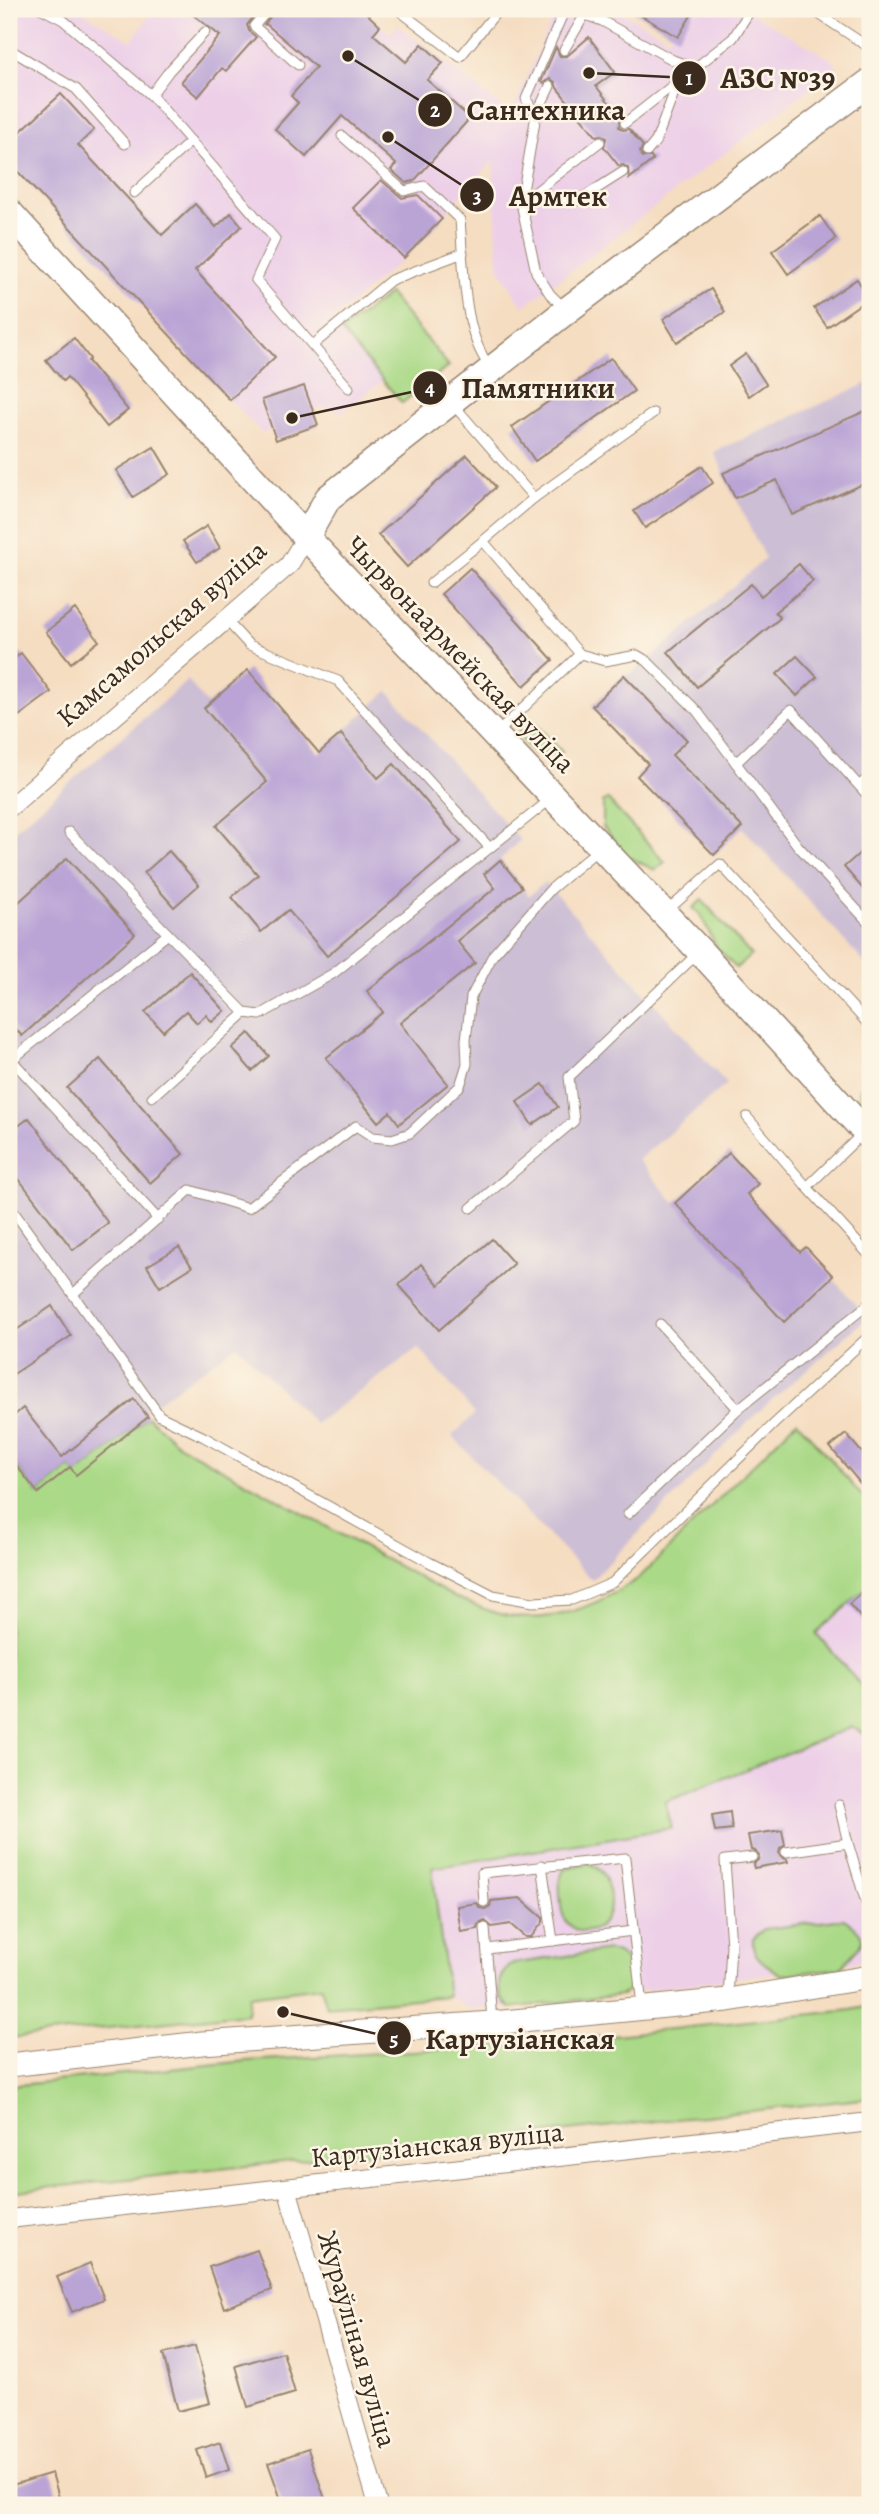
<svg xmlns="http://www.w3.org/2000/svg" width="879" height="2514" font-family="Alegreya,serif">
<rect width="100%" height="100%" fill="#fcf5e5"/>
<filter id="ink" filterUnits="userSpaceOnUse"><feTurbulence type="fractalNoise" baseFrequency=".0143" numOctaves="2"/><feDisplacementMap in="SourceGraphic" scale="14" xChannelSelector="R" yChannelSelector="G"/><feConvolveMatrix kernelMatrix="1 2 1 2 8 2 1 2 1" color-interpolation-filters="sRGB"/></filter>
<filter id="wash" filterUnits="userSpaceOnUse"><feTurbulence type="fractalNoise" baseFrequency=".00686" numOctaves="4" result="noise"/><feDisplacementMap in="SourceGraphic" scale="28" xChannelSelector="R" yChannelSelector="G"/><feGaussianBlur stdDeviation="1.57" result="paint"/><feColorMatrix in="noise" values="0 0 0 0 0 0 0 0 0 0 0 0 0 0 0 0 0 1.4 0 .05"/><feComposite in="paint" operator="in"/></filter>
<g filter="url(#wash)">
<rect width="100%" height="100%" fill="#f5ddc1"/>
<!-- built -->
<g fill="#edd0e8">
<polygon points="12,9 78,9 131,41 154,9 264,9 273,16 279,9 362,9 390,34 398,26 511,114 556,9 616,9 668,38 672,33 678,37 695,9 744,9 834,61 837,68 523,307 498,267 493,161 404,258 332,320 384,380 342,412 320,406 313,410 318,425 276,440 272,428 263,434 230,400 9,162 9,15"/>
<polygon points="870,1585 870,1696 815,1633"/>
<polygon points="853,1727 870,1738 870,1960 510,2008 468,2008 448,1996 432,1868 672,1828 665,1802"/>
</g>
<!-- industrial -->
<g fill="#ccbed4">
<polygon points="870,382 870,969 742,827 714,855 637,776 648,764 592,706 624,675 632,673 647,661 765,559 714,452"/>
<polygon points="248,670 319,753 388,691 520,840 500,860 529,896 545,882 727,1084 638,1160 675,1203 729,1153 758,1184 747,1195 799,1252 806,1247 867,1318 758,1412 592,1580 452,1436 475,1414 419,1348 315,1424 237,1345 145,1411 148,1417 76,1475 70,1468 38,1493 9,1456 9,835 188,680 207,705"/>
</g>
<!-- green -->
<g fill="#aad987" stroke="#728252" stroke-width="2">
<polygon points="389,294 449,366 402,403 341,331"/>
<path d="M528 716 562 752 559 755 534 753C520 738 510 732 528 716Z"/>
<polygon points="607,799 665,862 655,870 628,857 603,827 603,803"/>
<polygon points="702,900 751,955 736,968 717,948 700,914 693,908"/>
<path d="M865 1086 870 1092V1116C862 1108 858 1100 860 1088Z"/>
<path d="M148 1417 179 1445 454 1597C469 1602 484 1610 500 1614 550 1627 598 1605 639 1578L797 1421 870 1505V1585L816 1633 870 1696V1738L852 1727 665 1802 672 1828 432 1868 448 1996 327 2007 321 1987 249 1996 247 2014 9 2038V1456L38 1493 70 1467 76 1475Z"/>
<path d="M589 1863C601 1869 605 1874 608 1887 622 1937 564 1947 561 1905 560 1891 557 1880 565 1868Z"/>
<path d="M844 1919C875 1940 861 1944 840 1968L782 1975C767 1965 751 1958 753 1939L764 1929Z"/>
<path d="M609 1950C630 1956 636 1970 629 1991L622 1995 510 2008C495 1992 495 1979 511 1964Z"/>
<polygon points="870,2006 870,2098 9,2192 9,2086 246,2061 530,2044 851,2010"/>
</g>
<g id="blocks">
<!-- building -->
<g fill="#baa4d6">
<polygon points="186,9 260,9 247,25 249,31 256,37 226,71 222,68 198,97 181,82 220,36"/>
<polygon points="276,9 362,9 380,26 373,34 406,62 422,44 443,63 427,80 470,118 414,181 406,183 391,170 396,164 342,116 306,157 275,129 298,103 291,96 316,67 266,24 264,25"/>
<polygon points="630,9 695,9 678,37"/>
<polygon points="589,37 615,72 596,86 621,118 619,127 623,130 629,129 643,146 640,152 642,157 651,157 653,160 629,179 628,168 623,165 619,166 604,147 606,138 602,135 596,136 557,88 555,82 550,79 544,83 541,82 556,47 560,56 567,56"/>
<polygon points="61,94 94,130 78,145 162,235 195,204 216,227 231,213 242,226 195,270 275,357 230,400 9,162 9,142"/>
<polygon points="381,180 402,198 418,195 442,219 404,258 353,208"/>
<polygon points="820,216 836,239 788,274 772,251"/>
<polygon points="857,279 869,298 827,327 814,308"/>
<polygon points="711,289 725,312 677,342 663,319"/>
<polygon points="74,338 90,359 88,361 128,410 107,427 67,377 63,381 46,360"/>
<polygon points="746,354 766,384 749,396 729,366"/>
<polygon points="611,358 634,391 535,461 512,427"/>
<polygon points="304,386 318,425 276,440 262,400"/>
<polygon points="870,409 870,481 792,515 777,480 735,498 723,473"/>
<polygon points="154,447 170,474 133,497 116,470"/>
<polygon points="467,455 496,487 407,567 378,535"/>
<polygon points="702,466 713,483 645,528 634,511"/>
<polygon points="207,526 220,548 197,562 183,541"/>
<polygon points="799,564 813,581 775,612 780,618 697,687 668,652 751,584 761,596"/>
<polygon points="470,568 553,660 524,686 441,594"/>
<polygon points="75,609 99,641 71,663 46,632"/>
<polygon points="21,653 51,692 19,716 9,704 9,663"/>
<polygon points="797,656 817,677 797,696 777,674"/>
<polygon points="248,670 319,753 341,734 378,778 394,764 461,842 327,956 288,910 261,932 232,897 258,875 216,826 267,782 204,708"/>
<polygon points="624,675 687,740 672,755 742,827 714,855 637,776 648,764 592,706"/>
<polygon points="870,844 870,897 844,867"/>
<polygon points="169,851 199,885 174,907 144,873"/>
<polygon points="67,858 135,934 22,1036 9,1022 9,911"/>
<polygon points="500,860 522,887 457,941 475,963 400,1023 448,1084 399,1124 390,1112 378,1122 326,1058 383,1012 367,991 495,888 484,874"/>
<polygon points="190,972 225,1011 212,1022 206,1015 197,1023 186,1011 163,1031 145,1012"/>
<polygon points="249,1033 269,1056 252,1071 232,1048"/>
<polygon points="100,1059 183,1154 150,1183 67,1088"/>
<polygon points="543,1084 558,1107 532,1125 517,1102"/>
<polygon points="29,1118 108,1223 73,1250 9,1166 9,1133"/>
<polygon points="729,1153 758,1184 747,1194 800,1252 806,1247 833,1276 784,1322 675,1203"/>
<polygon points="492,1239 514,1264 439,1330 399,1285 421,1264 439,1285"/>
<polygon points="179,1247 192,1267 160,1287 147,1266"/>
<polygon points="52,1306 71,1336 9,1377 9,1335"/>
<polygon points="134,1399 148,1417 76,1475 70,1467 38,1493 9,1456 9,1420 23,1408 62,1457"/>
<polygon points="846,1434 870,1462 870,1495 830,1447"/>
<polygon points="870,1585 870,1628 849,1604"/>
<polygon points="730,1812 732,1829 715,1831 712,1815"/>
<polygon points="782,1830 785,1845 780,1849 779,1854 783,1858 787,1859 788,1862 754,1868 753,1864 758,1860 759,1856 755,1851 751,1850 748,1835"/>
<polygon points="520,1898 543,1918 543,1922 531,1937 525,1937 510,1924 492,1927 485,1921 479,1924 478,1929 461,1932 457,1906 477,1903 480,1908 485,1909 490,1906 491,1901"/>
<polygon points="257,2250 272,2290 224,2308 209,2267"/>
<polygon points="90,2263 104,2299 72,2312 57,2277"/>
<polygon points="195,2346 210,2403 178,2411 163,2354"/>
<polygon points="283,2352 295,2393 248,2407 236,2366"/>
<polygon points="220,2442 229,2470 206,2478 197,2450"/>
<polygon points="308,2449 327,2505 283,2505 268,2463"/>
<polygon points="52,2473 60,2501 44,2505 13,2505 9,2486"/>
</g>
</g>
</g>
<g filter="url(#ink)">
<use href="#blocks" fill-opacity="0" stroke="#988470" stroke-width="2"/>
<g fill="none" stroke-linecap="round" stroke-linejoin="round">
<defs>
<g id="service">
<polyline points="42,9 63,20 151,95 169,71 205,32"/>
<polyline points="269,9 254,26 298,65"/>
<polyline points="397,9 460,57 499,9"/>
<polyline points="569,9 602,21 673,60 694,68"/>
<polyline points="811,9 870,48"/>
<polyline points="9,49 76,89 125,144"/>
<polyline points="564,50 584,16"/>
<polyline points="151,95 275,239 256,280 349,388"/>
<polyline points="536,115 550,86"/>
<polyline points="625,123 733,38 751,9"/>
<path d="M342 136 404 191 424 186 460 220C464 264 462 334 491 368"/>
<polyline points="647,152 656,141 678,82"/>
<polyline points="134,193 191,141"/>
<polyline points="532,195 559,202 579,200 623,172"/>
<polyline points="521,203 536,115 526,99 565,9"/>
<polyline points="566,310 550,294 536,272 521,203 600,142"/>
<polyline points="313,345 391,280 463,253"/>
<polyline points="452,403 534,498 483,541 580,654 496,734"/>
<polyline points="534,498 653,413"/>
<polyline points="431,583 483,541"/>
<polyline points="226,620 249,645 338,681 490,848"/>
<polyline points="580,654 605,661 637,655 647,661 697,711 736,763"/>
<polyline points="860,785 870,776"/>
<polyline points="870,798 791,710 736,763 798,846 870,924"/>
<polyline points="69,832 245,1013 260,1015 334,973 552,798"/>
<polyline points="667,911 720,864 870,1026"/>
<polyline points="9,1057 158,1219"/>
<polyline points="9,1062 168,934"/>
<polyline points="152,1097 245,1013"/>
<polyline points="747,1117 807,1187"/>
<polyline points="863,1133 807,1187 870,1256"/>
<polyline points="9,1205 160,1416 204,1437 429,1562 493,1595 533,1602 572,1600 612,1583 774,1424 870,1335"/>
<polyline points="471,1208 574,1121 569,1077 698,953"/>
<polyline points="73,1294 190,1190 248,1208 356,1126 373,1137 392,1139 410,1133 460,1086 467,1064 466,1040 471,997 493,955 551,889 600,848"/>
<polyline points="660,1324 738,1409"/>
<polyline points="628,1514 738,1409 870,1303"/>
<polyline points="839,1805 848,1843"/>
<polyline points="786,1852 848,1843 870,1916"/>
<polyline points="542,1865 553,1941"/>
<polyline points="484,1902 482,1873 625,1858 642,2006"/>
<polyline points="485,1928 492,2021"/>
<polyline points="487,1949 633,1931"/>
<polyline points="728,1999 731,1946 725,1860 752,1857"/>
</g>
<g id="minor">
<polyline points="9,808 289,565 306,537"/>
<polyline points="287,2188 378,2505"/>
<polyline points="9,2219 870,2122"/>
</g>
<polyline id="tertiary" points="9,2065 202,2043 492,2023 728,2000 870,1977"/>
<g id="secondary">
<polyline points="9,212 306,537 700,951 870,1137"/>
<polyline points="306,537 328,498 566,311 870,82"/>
</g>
</defs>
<!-- service casing -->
<use href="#service" stroke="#988470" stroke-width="11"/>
<!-- minor casing -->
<use href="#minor" stroke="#988470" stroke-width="20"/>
<!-- tertiary casing -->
<use href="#tertiary" stroke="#988470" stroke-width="25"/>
<!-- secondary casing -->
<use href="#secondary" stroke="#988470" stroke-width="29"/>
<!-- service -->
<use href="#service" stroke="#fff" stroke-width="9"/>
<!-- minor -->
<use href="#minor" stroke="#fff" stroke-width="18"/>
<!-- tertiary -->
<use href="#tertiary" stroke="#fff" stroke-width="23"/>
<!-- secondary -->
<use href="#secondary" stroke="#fff" stroke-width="26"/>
</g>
</g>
<g text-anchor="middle" stroke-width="5" stroke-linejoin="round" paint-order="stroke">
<!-- street labels -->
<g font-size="28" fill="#3b2a1e" stroke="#fcf5e5">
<text transform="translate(161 633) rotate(-41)" y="10">Камсамольская вуліца</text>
<text transform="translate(461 654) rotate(46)" y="10">Чырвонаармейская вуліца</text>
<text transform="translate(437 2144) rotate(-6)" y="10">Картузіанская вуліца</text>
<text transform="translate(358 2339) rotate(74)" y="10">Жураўліная вуліца</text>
</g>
</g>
<!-- callouts -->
<path fill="none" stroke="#3b2a1e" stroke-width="2.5" d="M589 73L689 78M348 56L435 110M388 137L477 195M292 418L430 388M283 2012L394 2038"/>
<g fill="#3b2a1e" stroke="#fcf5e5" stroke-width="2.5">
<circle cx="589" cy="73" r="7"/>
<circle cx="348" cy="56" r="7"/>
<circle cx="388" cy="137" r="7"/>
<circle cx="292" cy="418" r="7"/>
<circle cx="283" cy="2012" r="7"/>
<circle cx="689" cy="78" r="18"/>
<circle cx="435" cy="110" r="18"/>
<circle cx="477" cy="195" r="18"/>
<circle cx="430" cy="388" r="18"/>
<circle cx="394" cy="2038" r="18"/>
</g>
<g font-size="21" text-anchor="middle" font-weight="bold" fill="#fff">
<text x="689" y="85">1</text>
<text x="435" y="117">2</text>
<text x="477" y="203">3</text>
<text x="430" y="395">4</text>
<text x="394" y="2046">5</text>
</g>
<g font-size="30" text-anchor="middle" font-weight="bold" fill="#3b2a1e" stroke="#fcf5e5" stroke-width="5" stroke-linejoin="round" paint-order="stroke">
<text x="778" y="88">АЗС №39</text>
<text x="546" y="120">Сантехника</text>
<text x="558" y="206">Армтек</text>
<text x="538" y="398">Памятники</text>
<text x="520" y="2049">Картузіанская</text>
</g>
<!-- margin -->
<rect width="879" height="2514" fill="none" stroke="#fcf5e5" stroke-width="35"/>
</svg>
